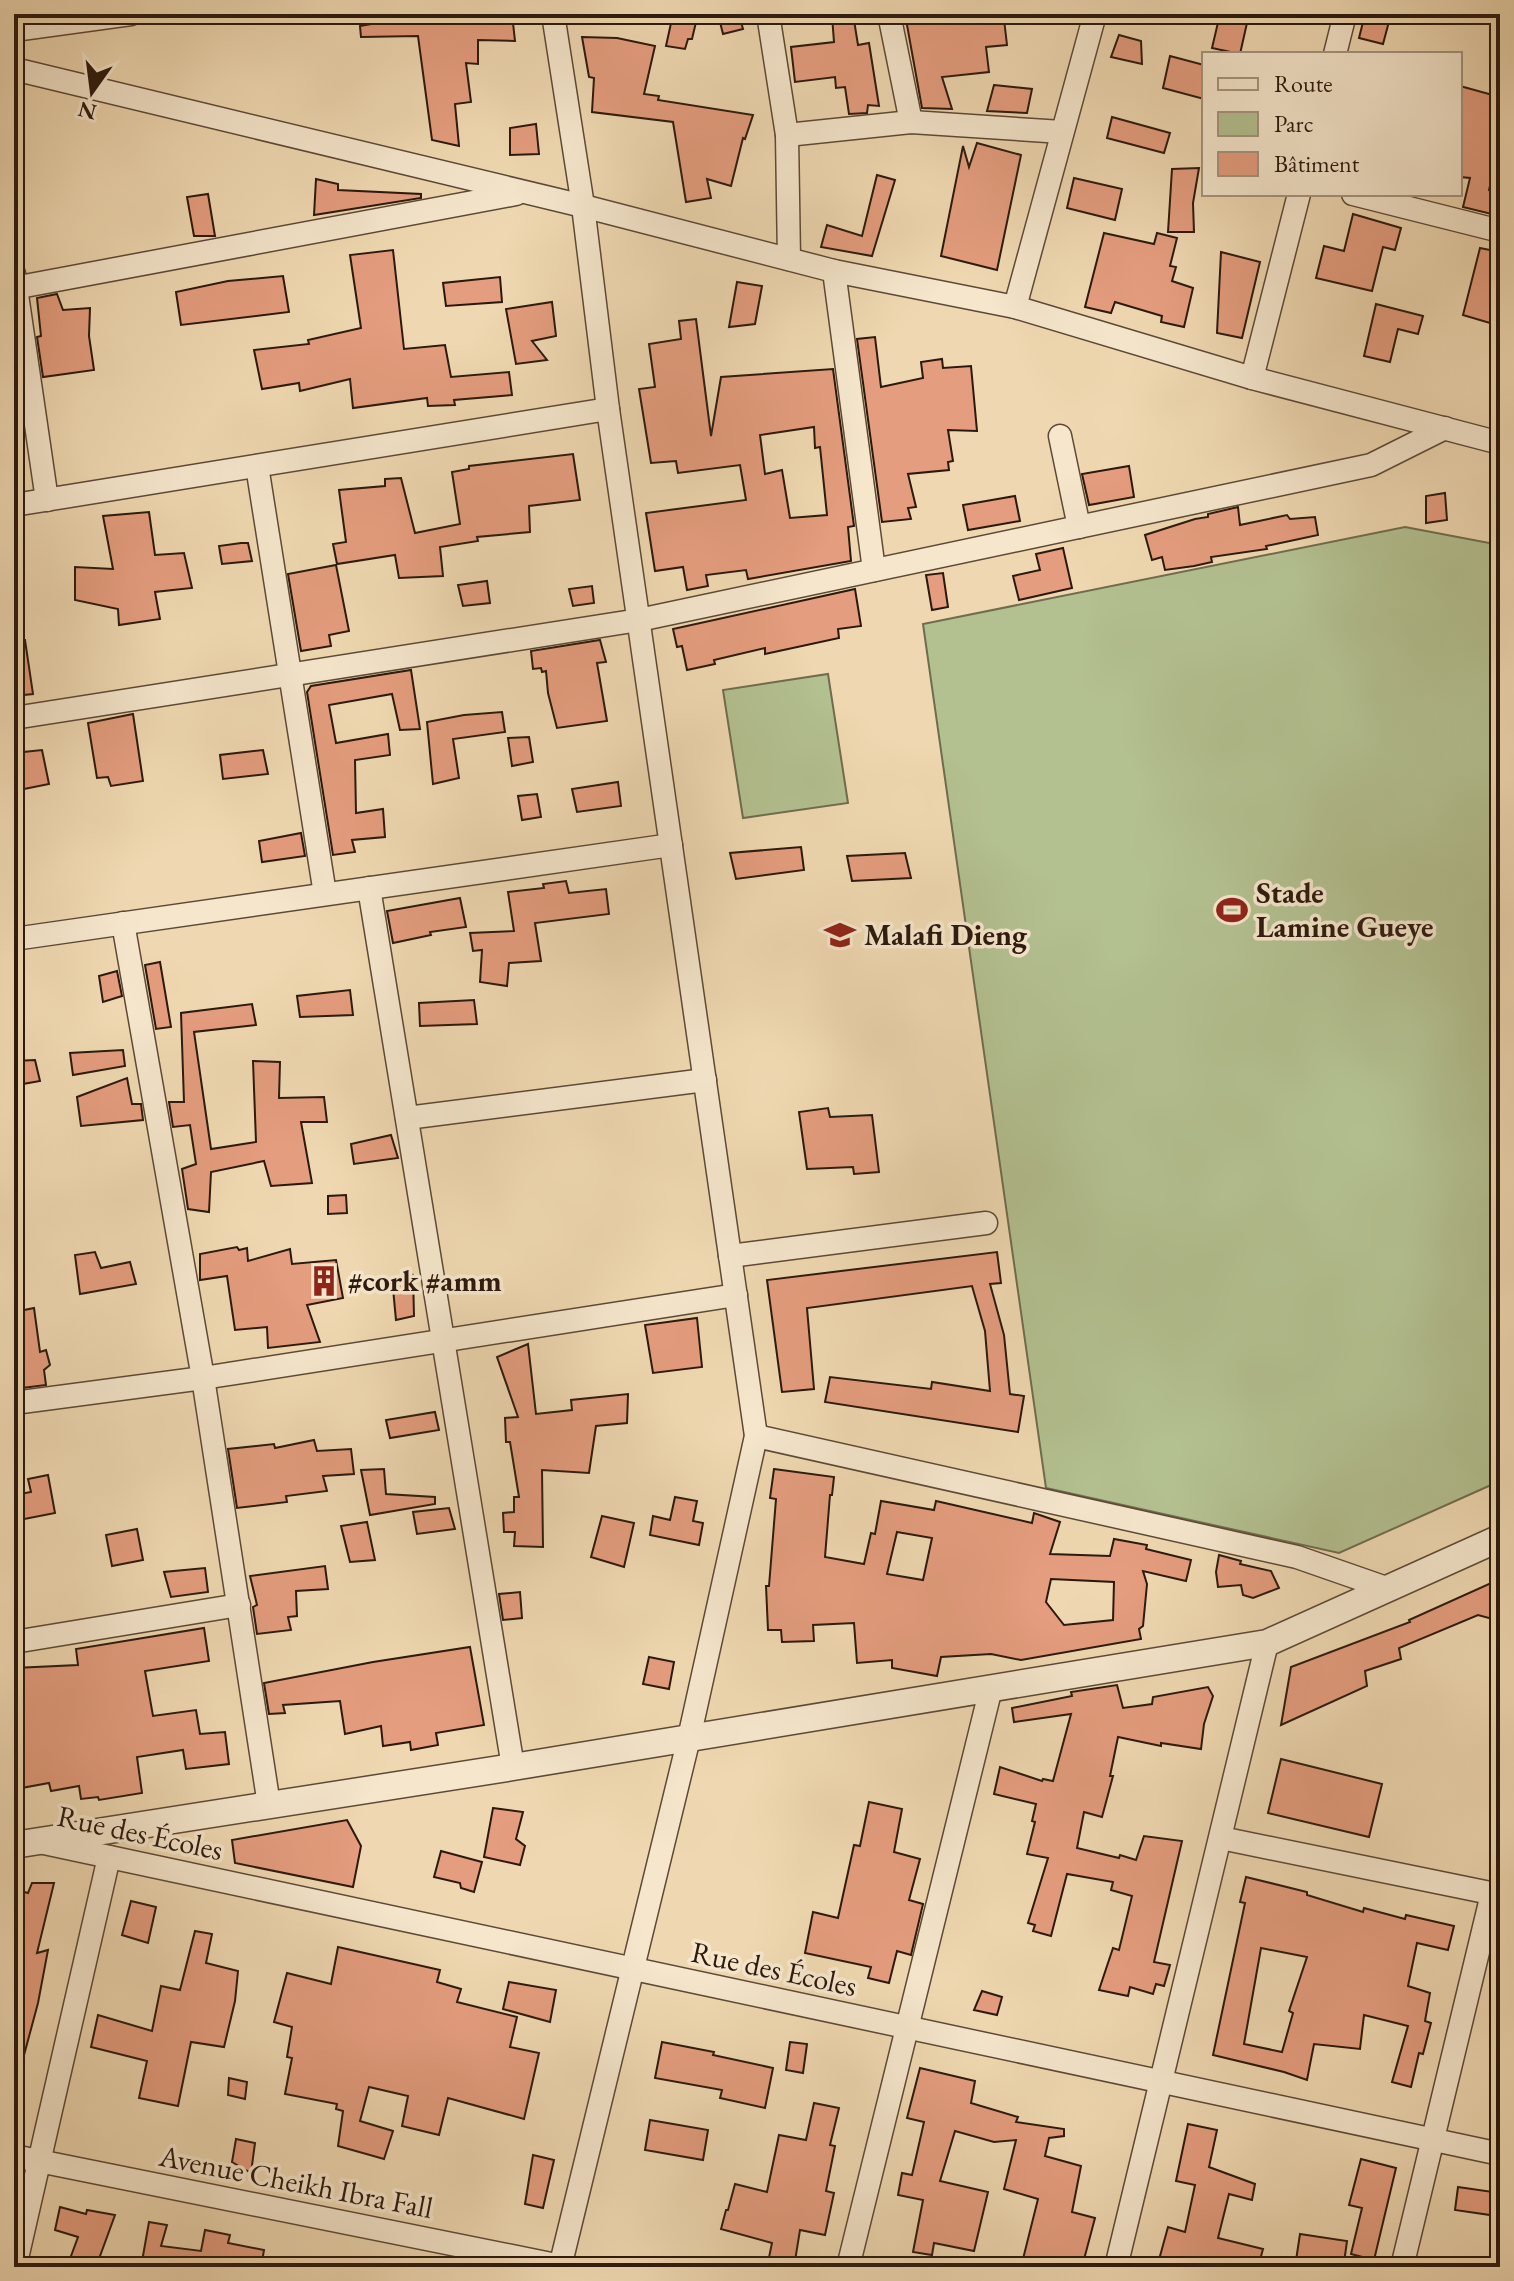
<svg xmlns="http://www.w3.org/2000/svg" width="1514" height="2281" font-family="'EB Garamond',serif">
<rect width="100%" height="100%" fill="#efd8b1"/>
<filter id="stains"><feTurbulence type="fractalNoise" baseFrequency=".0025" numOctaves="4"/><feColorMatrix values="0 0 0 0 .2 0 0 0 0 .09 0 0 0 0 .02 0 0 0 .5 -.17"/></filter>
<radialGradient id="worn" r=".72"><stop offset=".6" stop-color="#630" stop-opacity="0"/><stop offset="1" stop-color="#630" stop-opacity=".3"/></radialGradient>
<!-- green -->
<g fill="#b3c090" stroke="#706c4e" stroke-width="2">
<polygon points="1405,527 1500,545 1500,1481 1339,1553 1046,1488 923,624"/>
<polygon points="828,674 848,803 743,818 723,690"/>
</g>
<!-- building -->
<g fill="#e49d7e" stroke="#2c190d" stroke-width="2" fill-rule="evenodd">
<polygon points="428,14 512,14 515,41 478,40 478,64 466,63 471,102 455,104 459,146 432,140 418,36 361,37 360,26"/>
<polygon points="673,14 685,14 697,18 692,39 688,39 685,49 666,46"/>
<polygon points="718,14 739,14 743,29 723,34"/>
<polygon points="853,14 858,45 869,43 879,106 868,105 867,113 849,114 845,87 836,88 835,77 795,82 791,47 834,42 832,16"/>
<polygon points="905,14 946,14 949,24 1004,19 1007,45 986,47 989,72 942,77 952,109 922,108"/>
<polygon points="1220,14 1249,14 1240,54 1212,48"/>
<polygon points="1365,14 1391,14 1383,44 1359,38"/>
<polygon points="1119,35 1141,41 1142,64 1111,57"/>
<polygon points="582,37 617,38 655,46 644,94 659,96 658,100 753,115 745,139 743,138 731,186 707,179 711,198 686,202 673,122 592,112 594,78 589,77"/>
<polygon points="1170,56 1204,65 1204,99 1163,88"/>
<polygon points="994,85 1032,89 1027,113 987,111"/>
<polygon points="1460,86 1500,97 1500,143 1489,190 1500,193 1500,216 1463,207 1470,178 1460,177"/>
<polygon points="1112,117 1170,133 1164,153 1107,138"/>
<polygon points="536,124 539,154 510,155 510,128"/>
<polygon points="977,143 1021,155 997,270 941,256 963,146 969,167"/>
<polygon points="1199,168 1193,203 1194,232 1168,232 1172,169"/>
<polygon points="877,175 895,180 872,256 821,247 827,225 862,236"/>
<polygon points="1074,178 1122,189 1115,220 1067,208"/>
<polygon points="316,179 338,184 338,190 421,194 421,198 314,215"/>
<polygon points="208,194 215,236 194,236 187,197"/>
<polygon points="1353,214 1401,228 1395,250 1383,247 1372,291 1316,278 1324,246 1344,251"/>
<polygon points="1104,233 1154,244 1157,233 1177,238 1170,266 1176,267 1172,281 1193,288 1184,327 1161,322 1162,316 1115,302 1111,313 1085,307"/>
<polygon points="1480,248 1500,252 1500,326 1463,315"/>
<polygon points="393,250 404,349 445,345 451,377 509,372 512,395 454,400 455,405 428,406 427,398 353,408 350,379 300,391 299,383 262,389 254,350 309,344 308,340 361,328 350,255"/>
<polygon points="1221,252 1260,262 1242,338 1217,333"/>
<polygon points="283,276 289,312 181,325 176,292 228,281"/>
<polygon points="500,277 502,302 446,306 443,283"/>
<polygon points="737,282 762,286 755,324 729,327"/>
<polygon points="57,294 63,310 90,308 89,336 94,370 43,377 37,337 41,336 37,298"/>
<polygon points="552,302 556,336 532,341 547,360 516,364 506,309"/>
<polygon points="1376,304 1423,316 1418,334 1398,329 1390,362 1364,356"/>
<path d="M696 319 711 436 721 377 833 369 854 526 848 527 851 561 748 579 746 570 706 575 708 586 687 590 683 567 655 571 646 513 746 500 740 465 678 473 676 461 651 463 639 389 655 387 649 344 681 339 679 321ZM814 427 815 448 820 447 827 515 790 518 782 470 765 474 760 435Z"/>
<polygon points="875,337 881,387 923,378 921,362 942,359 943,368 971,366 977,431 948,430 953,461 948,462 949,470 908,474 916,507 908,508 911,519 882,522 857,339"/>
<polygon points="573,454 580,500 529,506 530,532 477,537 478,541 440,547 443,576 399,578 395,555 337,564 333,544 346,542 339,490 385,486 385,479 401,478 415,533 460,524 452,472 469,469 469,466"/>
<polygon points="1129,466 1134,497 1089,505 1082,474"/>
<polygon points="1445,493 1447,520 1426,523 1426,496"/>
<polygon points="1015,496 1020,521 968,530 963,505"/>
<polygon points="1238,507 1240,525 1287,515 1290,519 1315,517 1318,535 1266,546 1267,549 1211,557 1212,562 1194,566 1165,570 1162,557 1152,560 1145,535 1195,519 1208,517 1208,514"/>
<polygon points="149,512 155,555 184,553 192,588 155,592 160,619 119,625 118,609 75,600 75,567 113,569 103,516"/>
<polygon points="241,543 248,543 252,561 222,564 219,546"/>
<polygon points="1063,548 1072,588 1019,600 1013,576 1040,570 1036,554"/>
<polygon points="336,565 349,631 329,635 331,646 301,651 288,574"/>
<polygon points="943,573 948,607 932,610 926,575"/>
<polygon points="487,581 490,603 463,606 458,585"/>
<polygon points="592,586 594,603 573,606 569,589"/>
<polygon points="855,589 861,626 838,629 839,638 765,654 765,648 714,660 715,664 687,670 682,646 677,647 673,629"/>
<polygon points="14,640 25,640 33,694 14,696"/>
<polygon points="600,640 606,662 597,663 607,721 557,728 548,693 546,671 542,672 541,668 533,669 531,651"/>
<polygon points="411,670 420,729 400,730 392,694 329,705 336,743 388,734 390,755 355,760 356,813 383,809 385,837 352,840 355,852 333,855 307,692 311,686"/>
<polygon points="502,712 505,732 453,739 459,778 433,784 427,722 464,715"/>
<polygon points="133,714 143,781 111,786 108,777 97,778 88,723"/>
<polygon points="529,737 533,762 512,766 508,738"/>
<polygon points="42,750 49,784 14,791 14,753"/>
<polygon points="263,750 268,774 223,779 220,755"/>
<polygon points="618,782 621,806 577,812 572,789"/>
<polygon points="537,794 541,817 522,820 518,796"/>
<polygon points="301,833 305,856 262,862 259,841"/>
<polygon points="801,847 804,870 736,879 730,853"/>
<polygon points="905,853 911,878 852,881 847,856"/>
<polygon points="566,881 569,893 606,889 609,914 535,923 541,961 509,963 507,986 480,982 482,950 473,951 470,933 514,931 508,892 544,888 543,884"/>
<polygon points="460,898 466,927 430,932 431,935 393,943 387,911"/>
<polygon points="160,962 171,1027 156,1029 145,965"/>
<polygon points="117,971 122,996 103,1002 99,976"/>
<polygon points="350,990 353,1015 300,1017 297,996"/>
<polygon points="474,1000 477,1024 420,1026 419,1003"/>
<polygon points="252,1004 256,1025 194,1032 211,1149 256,1142 253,1061 280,1062 279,1098 324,1097 327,1122 301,1122 312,1183 271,1186 264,1161 211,1172 209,1212 188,1209 182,1169 196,1164 190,1125 173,1127 169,1102 184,1102 181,1013"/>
<polygon points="123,1050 125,1066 73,1075 70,1053"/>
<polygon points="35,1060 40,1081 17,1085 14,1061"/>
<polygon points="127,1078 132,1104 141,1104 143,1120 81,1126 77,1097"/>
<polygon points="828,1108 830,1117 872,1115 879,1172 854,1174 853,1167 807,1169 799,1112"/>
<polygon points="391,1135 398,1158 354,1164 351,1144"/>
<polygon points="346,1195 347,1213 328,1214 328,1196"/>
<polygon points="237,1247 239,1250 247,1248 248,1261 290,1249 292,1264 336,1260 343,1298 307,1305 320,1342 268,1348 267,1327 235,1330 227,1276 200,1280 200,1254"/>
<polygon points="95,1252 101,1268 130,1262 136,1284 80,1294 75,1255"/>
<polygon points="997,1252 1001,1283 990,1284 1004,1335 1010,1394 1024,1396 1018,1432 825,1402 830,1377 931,1389 932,1382 990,1391 985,1331 972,1286 807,1308 814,1389 782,1392 767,1280"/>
<polygon points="413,1275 414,1316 396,1320 392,1278"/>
<polygon points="34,1308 40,1352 46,1350 50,1365 44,1370 46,1385 14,1389 14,1312"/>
<polygon points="697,1318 702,1367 653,1373 645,1325"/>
<polygon points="528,1344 536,1414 572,1410 571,1400 628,1394 627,1423 596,1426 589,1473 542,1470 543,1547 514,1546 515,1532 504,1532 503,1513 514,1512 514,1497 519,1497 510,1442 506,1442 505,1418 518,1417 497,1357"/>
<polygon points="435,1412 439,1430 390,1438 386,1420"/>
<polygon points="314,1440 317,1451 351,1449 354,1474 323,1476 327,1491 286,1496 287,1502 237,1508 228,1449 274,1444 275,1448"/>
<polygon points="384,1469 386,1494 435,1497 435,1504 370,1515 361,1470"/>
<path d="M774 1469 834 1477 832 1495H830L825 1557 864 1564 871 1533 875 1534 881 1501 934 1510 936 1501 1032 1523 1034 1513 1060 1522 1050 1554 1110 1556 1114 1539 1147 1545 1146 1549 1191 1560 1186 1581 1143 1571 1147 1584 1143 1626 1139 1629 1141 1639 1021 1660 991 1654 941 1657 937 1676 892 1668V1660L857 1663 854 1623 813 1625 814 1641 782 1642 781 1630H768L766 1586H769L776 1499 770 1498ZM897 1532 932 1538 923 1580 887 1574ZM1051 1579 1114 1582 1113 1620 1064 1625 1046 1602Z"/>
<polygon points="48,1475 55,1513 14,1521 14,1495 31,1492 28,1479"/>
<polygon points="675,1497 697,1501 693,1521 703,1523 699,1545 650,1535 653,1516 670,1520"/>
<polygon points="449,1508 455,1529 417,1534 413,1512"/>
<polygon points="602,1516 634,1523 624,1567 591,1557"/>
<polygon points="367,1522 375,1560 350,1562 341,1526"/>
<polygon points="137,1529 143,1560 112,1566 106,1535"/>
<polygon points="1219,1555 1241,1561 1240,1564 1271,1571 1279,1588 1253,1598 1243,1595 1241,1585 1218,1587 1216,1572"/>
<polygon points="325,1566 328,1589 296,1591 297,1616 288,1617 291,1630 257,1634 253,1607 257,1605 250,1576"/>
<polygon points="205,1568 208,1592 171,1597 164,1572"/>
<polygon points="1500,1579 1500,1621 1478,1615 1399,1648 1401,1659 1365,1671 1367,1686 1281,1725 1291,1667 1410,1622 1409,1620"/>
<polygon points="520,1592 522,1618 503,1620 499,1594"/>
<polygon points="204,1628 209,1661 145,1671 153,1716 196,1710 200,1734 225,1732 229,1764 186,1769 183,1750 137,1757 142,1793 99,1800 98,1797 81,1799 79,1786 51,1791 49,1783 16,1789 14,1776 14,1668 78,1665 76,1649"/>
<polygon points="470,1647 484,1725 436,1733 438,1745 411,1750 410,1742 383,1746 381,1726 345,1734 340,1701 283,1705 285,1713 269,1714 264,1683 373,1662"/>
<polygon points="649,1657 674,1662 669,1689 643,1684"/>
<polygon points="1117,1685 1123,1708 1152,1704 1153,1697 1208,1687 1213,1696 1204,1724 1201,1749 1161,1743 1161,1746 1118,1737 1110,1776 1113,1776 1102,1817 1084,1812 1077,1848 1119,1858 1120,1855 1136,1860 1144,1836 1182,1841 1154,1962 1170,1965 1164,1986 1156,1984 1153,1994 1130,1987 1128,1996 1099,1990 1113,1948 1119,1950 1132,1896 1111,1890 1113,1882 1067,1874 1051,1936 1033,1931 1035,1925 1028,1923 1048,1858 1027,1854 1035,1822 1032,1821 1036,1804 994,1794 1000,1767 1042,1781 1043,1779 1053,1781 1071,1714 1014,1722 1012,1708 1072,1696 1071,1692"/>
<polygon points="1281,1759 1382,1784 1369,1837 1268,1813"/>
<polygon points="869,1802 902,1809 894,1852 920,1859 909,1900 923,1904 911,1955 897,1951 889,1983 868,1978 871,1967 805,1953 813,1912 838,1918 854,1845 860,1846"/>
<polygon points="493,1808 523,1812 516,1839 525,1846 520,1865 484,1857"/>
<polygon points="347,1820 361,1846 353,1887 235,1863 232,1840"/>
<polygon points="441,1851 482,1862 474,1892 461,1888 460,1883 434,1877"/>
<path d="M1246 1877 1307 1892V1895L1363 1912 1364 1908 1405 1919 1406 1915 1454 1926 1448 1950 1417 1943 1408 1986 1430 1993 1425 2021 1431 2023 1423 2054 1419 2053 1411 2087 1392 2082 1408 2026 1364 2015 1360 2049 1314 2044 1307 2080 1284 2072 1213 2055 1245 1903 1240 1902ZM1261 1948 1307 1957 1289 2011 1293 2013 1282 2052 1244 2044Z"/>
<polygon points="32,1883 54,1883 37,1953 48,1950 38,2003 20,2070 14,2070 14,1889 28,1893"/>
<polygon points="131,1901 156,1907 148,1943 122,1935"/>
<polygon points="195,1931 212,1934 206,1963 238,1971 235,2001 224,2047 191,2042 178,2106 139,2098 147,2061 91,2047 98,2015 152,2031 161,1986 180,1990"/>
<polygon points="338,1947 440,1970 437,1982 461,1989 457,2002 517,2017 510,2047 539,2053 524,2119 448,2098 439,2135 402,2126 408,2096 369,2087 360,2121 393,2131 384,2159 338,2146 343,2111 336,2109 337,2104 285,2094 292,2058 287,2057 292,2027 274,2022 287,1973 331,1984"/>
<polygon points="509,1982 556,1990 550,2022 503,2009"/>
<polygon points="982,1991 1002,1997 997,2015 974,2010"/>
<polygon points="662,2042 714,2052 713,2055 773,2068 765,2108 720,2098 722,2090 655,2078"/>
<polygon points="790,2042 807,2044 803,2073 786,2070"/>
<polygon points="920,2068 975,2081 971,2103 1018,2117 1016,2122 1064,2129 1064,2136 1049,2138 1045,2156 1081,2166 1072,2212 1095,2218 1082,2267 1021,2267 1038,2199 1004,2189 1016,2140 994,2142 955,2131 940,2181 988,2192 974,2251 934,2243 932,2255 913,2252 923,2200 898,2195 902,2173 912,2175 924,2122 907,2118"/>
<polygon points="229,2078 247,2082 245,2099 228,2095"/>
<polygon points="814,2103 839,2108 830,2145 835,2146 826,2191 834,2193 825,2235 800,2230 794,2267 767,2267 772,2243 721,2229 726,2210 728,2210 735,2184 767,2192 779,2135 806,2140"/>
<polygon points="650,2120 708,2130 703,2160 645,2150"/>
<polygon points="1188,2124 1217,2130 1209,2167 1255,2184 1252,2200 1229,2194 1218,2238 1263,2249 1258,2267 1157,2267 1168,2227 1185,2232 1195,2185 1176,2181"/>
<polygon points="236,2139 255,2143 251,2173 232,2162"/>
<polygon points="533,2155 554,2160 543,2208 525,2204"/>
<polygon points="1361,2159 1396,2168 1374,2260 1351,2254 1362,2208 1349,2205"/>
<polygon points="1458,2187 1500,2193 1497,2216 1455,2210"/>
<polygon points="60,2207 86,2214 87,2210 115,2215 96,2267 67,2267 78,2237 55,2230"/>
<polygon points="149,2222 167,2225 161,2246 201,2251 205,2230 230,2235 228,2243 264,2250 261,2267 141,2267"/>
<polygon points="1300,2234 1347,2241 1344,2263 1342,2263 1341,2267 1295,2267"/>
</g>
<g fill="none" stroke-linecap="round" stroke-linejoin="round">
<defs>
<g id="minor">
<polyline points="553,14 583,206 608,409 756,1436 689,1738 560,2267"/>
<polyline points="768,14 787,135 789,259"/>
<polyline points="889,14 911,122"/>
<polyline points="14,30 131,14"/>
<polyline points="1335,54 1345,14"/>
<polyline points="14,69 583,206 834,271 1015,307 1252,378 1500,443"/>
<polyline points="787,135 911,122 1062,132"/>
<polyline points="1353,194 1500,231"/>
<polyline points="834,271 874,570"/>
<polyline points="14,274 47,500"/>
<polyline points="14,288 516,194"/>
<polyline points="1015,307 1095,14"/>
<polyline points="1252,378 1299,194"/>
<polyline points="1060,436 1079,527"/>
<polyline points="257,466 325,894"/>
<polyline points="14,505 608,409"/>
<polyline points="14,718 639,620 1371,465 1445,428"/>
<polyline points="369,888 513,1767"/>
<polyline points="123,923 203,1378 269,1805"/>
<polyline points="14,939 671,845"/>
<polyline points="407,1118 705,1080"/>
<polyline points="730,1256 986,1223"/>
<polyline points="14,1403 203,1378 736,1295"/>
<polyline points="756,1436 1297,1557 1389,1589"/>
<polyline points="14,1642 239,1605"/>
<polyline points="1221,1838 1500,1895"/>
<polyline points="44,1843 1500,2154"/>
<polyline points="14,2156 566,2267"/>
<polyline points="15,2267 109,1857"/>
<polyline points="848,2267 991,1688"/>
<polyline points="1116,2267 1267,1643"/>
<polyline points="1402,2267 1492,1894"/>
</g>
<polyline id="tertiary" points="14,1845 513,1767 1267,1643 1500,1538"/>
</defs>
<!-- minor casing -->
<use href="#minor" stroke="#5d4936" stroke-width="25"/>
<!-- tertiary casing -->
<use href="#tertiary" stroke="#5d4936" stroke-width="29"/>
<!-- minor -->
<use href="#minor" stroke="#f5e6cc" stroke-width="22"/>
<!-- tertiary -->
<use href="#tertiary" stroke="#f5e6cc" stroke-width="26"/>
</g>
<!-- icons -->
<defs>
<symbol id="stadium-bare" viewBox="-9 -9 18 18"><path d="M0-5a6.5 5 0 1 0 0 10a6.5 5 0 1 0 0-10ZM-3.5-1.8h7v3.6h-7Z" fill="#8f2418" stroke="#f5e6cc" stroke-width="2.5" paint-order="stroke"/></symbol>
<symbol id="school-bare" viewBox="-9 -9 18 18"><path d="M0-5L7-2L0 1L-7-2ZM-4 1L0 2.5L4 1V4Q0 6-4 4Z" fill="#8f2418" stroke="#f5e6cc" stroke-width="2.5" paint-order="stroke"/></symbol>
<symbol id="building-bare" viewBox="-9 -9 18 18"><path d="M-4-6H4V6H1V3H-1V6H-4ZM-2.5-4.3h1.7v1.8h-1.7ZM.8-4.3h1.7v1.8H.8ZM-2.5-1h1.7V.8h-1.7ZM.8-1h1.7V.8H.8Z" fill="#8f2418" stroke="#f5e6cc" stroke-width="2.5" paint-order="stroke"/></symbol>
</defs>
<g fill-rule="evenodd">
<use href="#stadium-bare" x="1210" y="888" width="44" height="44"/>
<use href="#school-bare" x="818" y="913" width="44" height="44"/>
<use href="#building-bare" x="302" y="1259" width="44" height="44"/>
</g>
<g text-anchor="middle" stroke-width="7" stroke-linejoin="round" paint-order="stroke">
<!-- poi labels -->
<g font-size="30" font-weight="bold" fill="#2c190d" stroke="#f5e6cc" text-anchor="start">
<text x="1256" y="903">Stade<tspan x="1256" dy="34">Lamine Gueye</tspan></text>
<text x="864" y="945">Malafi Dieng</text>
<text x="348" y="1291">#cork #amm</text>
</g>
<!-- street labels -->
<g font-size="30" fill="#2c190d" stroke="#f5e6cc">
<text transform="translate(140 1833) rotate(12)" y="10">Rue des Écoles</text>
<text transform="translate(774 1969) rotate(12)" y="10">Rue des Écoles</text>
<text transform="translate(296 2182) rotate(11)" y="10">Avenue Cheikh Ibra Fall</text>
</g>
</g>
<!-- margin -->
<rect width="1514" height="2281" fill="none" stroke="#efd8b1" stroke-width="48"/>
<rect x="16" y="16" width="1482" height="2249" fill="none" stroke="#2c190d" stroke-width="4"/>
<rect x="24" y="24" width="1466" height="2233" fill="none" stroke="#2c190d" stroke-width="2"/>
<!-- legend -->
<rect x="1202" y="52" width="260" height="144" fill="#f5e6cc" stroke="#a59480" stroke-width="2"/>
<rect x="1218" y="78" width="40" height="12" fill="#f5e6cc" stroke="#a59480" stroke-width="2"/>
<text x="1274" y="92" font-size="24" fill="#2c190d">Route</text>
<rect x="1218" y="112" width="40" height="24" fill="#b3c090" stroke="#a59480" stroke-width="2"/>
<text x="1274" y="132" font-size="24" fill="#2c190d">Parc</text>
<rect x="1218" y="152" width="40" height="24" fill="#e49d7e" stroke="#a59480" stroke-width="2"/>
<text x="1274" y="172" font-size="24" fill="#2c190d">Bâtiment</text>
<!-- north arrow -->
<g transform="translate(92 92) rotate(194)" stroke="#f5e6cc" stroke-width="6" paint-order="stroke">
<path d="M0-6L14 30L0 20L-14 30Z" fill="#2c190d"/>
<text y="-12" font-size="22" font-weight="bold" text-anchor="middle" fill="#2c190d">N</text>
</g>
<rect width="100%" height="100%" filter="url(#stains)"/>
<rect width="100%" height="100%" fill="url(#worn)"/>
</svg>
